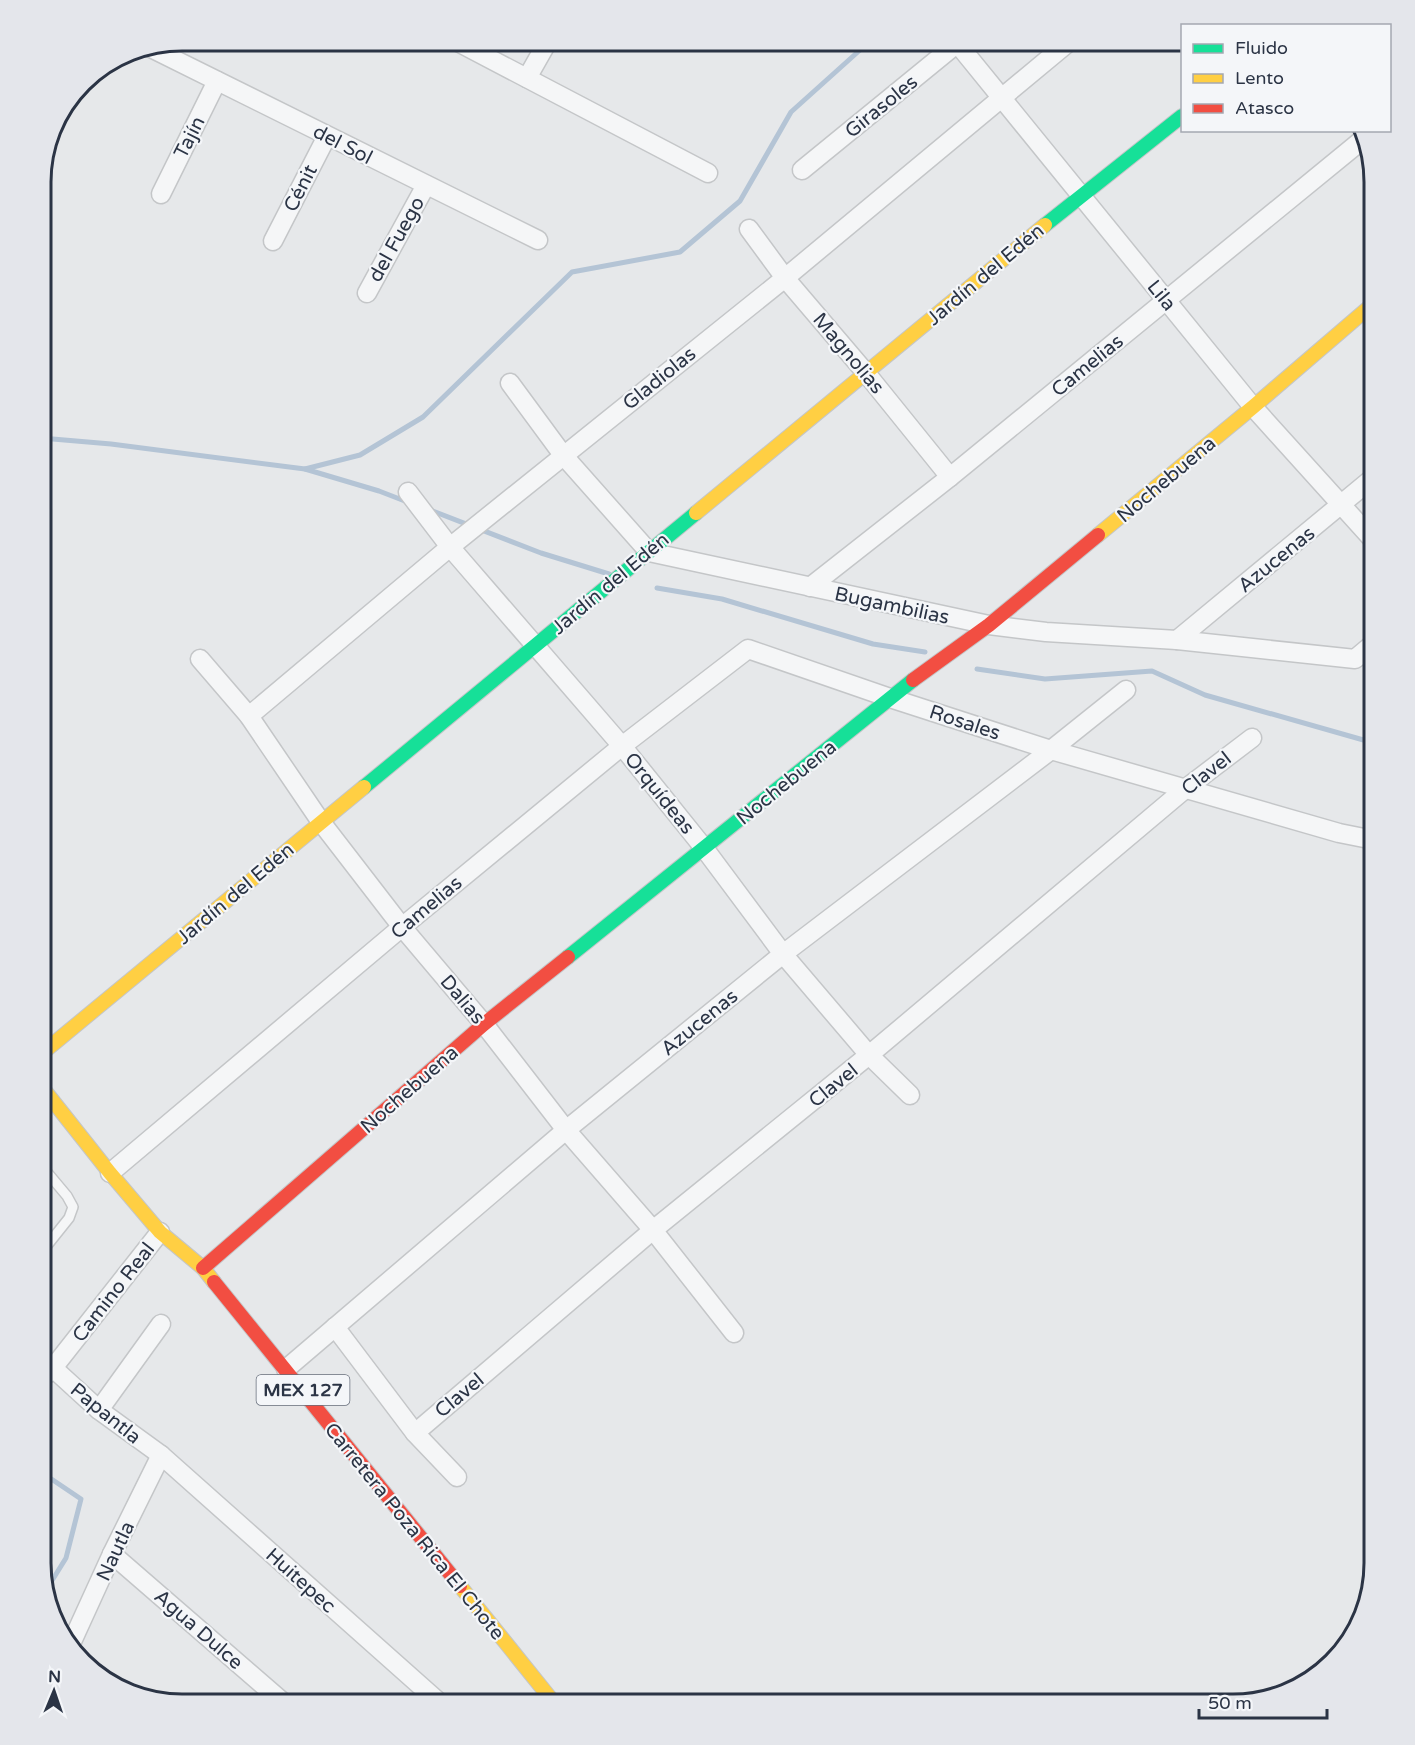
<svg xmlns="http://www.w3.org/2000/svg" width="1415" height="1745" font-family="'Varela Round',sans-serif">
<rect width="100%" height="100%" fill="#e6e8ea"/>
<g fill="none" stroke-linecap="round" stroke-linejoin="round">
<!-- stream -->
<g stroke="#b4c4d5" stroke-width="5">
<polyline points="41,438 111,444 305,469 379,491 410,503"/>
<polyline points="305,469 360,455 423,417 572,272 680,252 740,201 791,112 870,41"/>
<polyline points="430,510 541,553 609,574"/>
<polyline points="657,588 722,599 873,644 925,652"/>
<polyline points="977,669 1045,679 1152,671 1205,695 1374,743"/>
<polyline points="41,1472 81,1499 66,1558 48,1587"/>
</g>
<defs>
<polyline id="lane" points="41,1253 69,1218 73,1207 67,1196 41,1165"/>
<g id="street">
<polyline points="456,41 708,173"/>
<polyline points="957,43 1253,407 1374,541"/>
<polyline points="149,47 538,240"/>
<polyline points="527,78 548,41"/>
<polyline points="802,170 960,41"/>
<polyline points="161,194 217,81"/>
<polyline points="749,229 785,278 866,373 950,477"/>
<polyline points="273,241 327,136"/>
<polyline points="367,293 426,185"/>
<polyline points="510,383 563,455 649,552 989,625 1046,632 1177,640 1355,659 1374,643"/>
<polyline points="408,492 450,547 622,746 704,848 783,954 869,1055 910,1095"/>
<polyline points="810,587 950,477 1362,140"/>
<polyline points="1177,640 1374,477"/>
<polyline points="200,659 249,716 321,822 402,927 484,1024 566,1130 653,1230 734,1333"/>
<polyline points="249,716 450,547 785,278 1070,41"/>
<polyline points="110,1173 402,927 622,746 748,649 890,698 1051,750 1339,833 1374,840"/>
<polyline points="335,1327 415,1433 457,1477"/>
<polyline points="53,1368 99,1410 161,1455 441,1704"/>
<polyline points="286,1369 566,1130 783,954 1051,750 1126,690"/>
<polyline points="41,1379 53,1368 160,1232"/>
<polyline points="99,1410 161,1324"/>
<polyline points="415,1433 653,1230 869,1055 1185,789 1252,738"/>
<polyline points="112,1554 285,1704"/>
<polyline points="70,1646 112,1554 161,1455"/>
</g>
<g id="fast">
<polyline points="1045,225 1182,116"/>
<polyline points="364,787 696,513"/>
<polyline points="568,957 913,680"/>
</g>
<g id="slow">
<polyline points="696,513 1045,225"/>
<polyline points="1098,535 1253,407 1374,303"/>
<polyline points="41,1054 364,787"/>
<polyline points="41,1086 110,1173 160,1232 203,1268 214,1282"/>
<polyline points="460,1586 555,1704"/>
</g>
<g id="jam">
<polyline points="913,680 989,625 1098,535"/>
<polyline points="203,1268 484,1024 568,957"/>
<polyline points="214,1282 460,1586"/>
</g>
</defs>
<!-- lane casing -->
<use href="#lane" stroke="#c4c6c8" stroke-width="12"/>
<!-- street casing -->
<use href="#street" stroke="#c4c6c8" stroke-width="21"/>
<!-- fast casing -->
<use href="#fast" stroke="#c4c6c8" stroke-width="16"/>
<!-- slow casing -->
<use href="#slow" stroke="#c4c6c8" stroke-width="16"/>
<!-- jam casing -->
<use href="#jam" stroke="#c4c6c8" stroke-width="16"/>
<!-- lane -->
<use href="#lane" stroke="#f5f6f7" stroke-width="9"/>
<!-- street -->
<use href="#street" stroke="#f5f6f7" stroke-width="18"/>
<!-- fast -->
<use href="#fast" stroke="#16e098" stroke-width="14"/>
<!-- slow -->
<use href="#slow" stroke="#ffcf43" stroke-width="14"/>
<!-- jam -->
<use href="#jam" stroke="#f24e42" stroke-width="14"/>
</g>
<g text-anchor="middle" stroke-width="4.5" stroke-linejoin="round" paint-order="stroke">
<!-- shield labels -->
<rect fill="#f4f6f9" stroke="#676e7b" stroke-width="1.5" x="256.5" y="1375" width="93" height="30" rx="4.5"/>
<g font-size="18" font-weight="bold" fill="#2b3445">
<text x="303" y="1396">MEX 127</text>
</g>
<!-- street labels -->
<g font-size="20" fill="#2b3445" stroke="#f4f6f9">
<text transform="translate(881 106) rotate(-39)" y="7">Girasoles</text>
<text transform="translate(189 137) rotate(-63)" y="7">Tajín</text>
<text transform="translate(343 144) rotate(27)" y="7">del Sol</text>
<text transform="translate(300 188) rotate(-63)" y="7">Cénit</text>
<text transform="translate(396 239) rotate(-61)" y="7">del Fuego</text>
<text transform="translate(985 274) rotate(-40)" y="7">Jardín del Edén</text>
<text transform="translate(1162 295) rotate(51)" y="7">Lila</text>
<text transform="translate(849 353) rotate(50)" y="7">Magnolias</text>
<text transform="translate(1087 365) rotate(-39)" y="7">Camelias</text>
<text transform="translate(659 378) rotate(-39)" y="7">Gladiolas</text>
<text transform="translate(1166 479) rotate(-40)" y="7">Nochebuena</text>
<text transform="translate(1276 559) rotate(-39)" y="7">Azucenas</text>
<text transform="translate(610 583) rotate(-40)" y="7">Jardín del Edén</text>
<text transform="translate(892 605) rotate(12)" y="7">Bugambilias</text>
<text transform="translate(965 722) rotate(18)" y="7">Rosales</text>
<text transform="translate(1206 773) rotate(-38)" y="7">Clavel</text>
<text transform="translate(786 782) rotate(-39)" y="7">Nochebuena</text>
<text transform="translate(660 793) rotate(51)" y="7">Orquídeas</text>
<text transform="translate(235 893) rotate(-40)" y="7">Jardín del Edén</text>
<text transform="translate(426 907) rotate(-40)" y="7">Camelias</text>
<text transform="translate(463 999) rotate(50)" y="7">Dalias</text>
<text transform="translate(699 1022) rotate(-39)" y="7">Azucenas</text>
<text transform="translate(833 1085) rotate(-39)" y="7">Clavel</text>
<text transform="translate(409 1089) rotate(-41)" y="7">Nochebuena</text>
<text transform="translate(113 1292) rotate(-52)" y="7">Camino Real</text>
<text transform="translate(459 1395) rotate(-40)" y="7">Clavel</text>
<text transform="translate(106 1413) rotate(39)" y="7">Papantla</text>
<text transform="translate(415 1531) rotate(51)" y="7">Carretera Poza Rica El Chote</text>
<text transform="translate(115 1551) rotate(-65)" y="7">Nautla</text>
<text transform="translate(301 1580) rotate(42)" y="7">Huitepec</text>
<text transform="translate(199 1629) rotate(41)" y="7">Agua Dulce</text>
</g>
</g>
<!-- crop -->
<path d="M0 0H1415V1745H0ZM182 51H1233A131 131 0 0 1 1364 182V1563A131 131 0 0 1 1233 1694H182A131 131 0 0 1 51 1563V182A131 131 0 0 1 182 51Z" fill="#e4e6eb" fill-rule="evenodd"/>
<path fill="none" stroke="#2b3445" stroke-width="3" d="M182 51H1233A131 131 0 0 1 1364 182V1563A131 131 0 0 1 1233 1694H182A131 131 0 0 1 51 1563V182A131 131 0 0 1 182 51Z"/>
<!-- legend -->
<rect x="1181" y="24" width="210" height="108" fill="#f4f6f9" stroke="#a4a8b1" stroke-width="1.5"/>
<rect x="1193" y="44" width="30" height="9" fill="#16e098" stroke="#a4a8b1" stroke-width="1.5"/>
<text x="1235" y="54" font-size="18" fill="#2b3445">Fluido</text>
<rect x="1193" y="74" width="30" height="9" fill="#ffcf43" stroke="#a4a8b1" stroke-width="1.5"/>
<text x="1235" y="84" font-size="18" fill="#2b3445">Lento</text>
<rect x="1193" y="104" width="30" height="9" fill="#f24e42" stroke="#a4a8b1" stroke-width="1.5"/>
<text x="1235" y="114" font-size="18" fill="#2b3445">Atasco</text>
<!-- north arrow -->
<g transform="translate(54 1691) rotate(2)" stroke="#f4f6f9" stroke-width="4.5" paint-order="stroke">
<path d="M0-4.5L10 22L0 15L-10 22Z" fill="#2b3445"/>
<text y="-9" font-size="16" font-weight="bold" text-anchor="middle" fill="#2b3445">N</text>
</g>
<!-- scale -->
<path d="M1199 1709v9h128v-9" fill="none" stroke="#2b3445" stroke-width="3"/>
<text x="1208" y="1709" font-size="18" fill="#2b3445" stroke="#f4f6f9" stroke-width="4.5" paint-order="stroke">50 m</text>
</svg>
